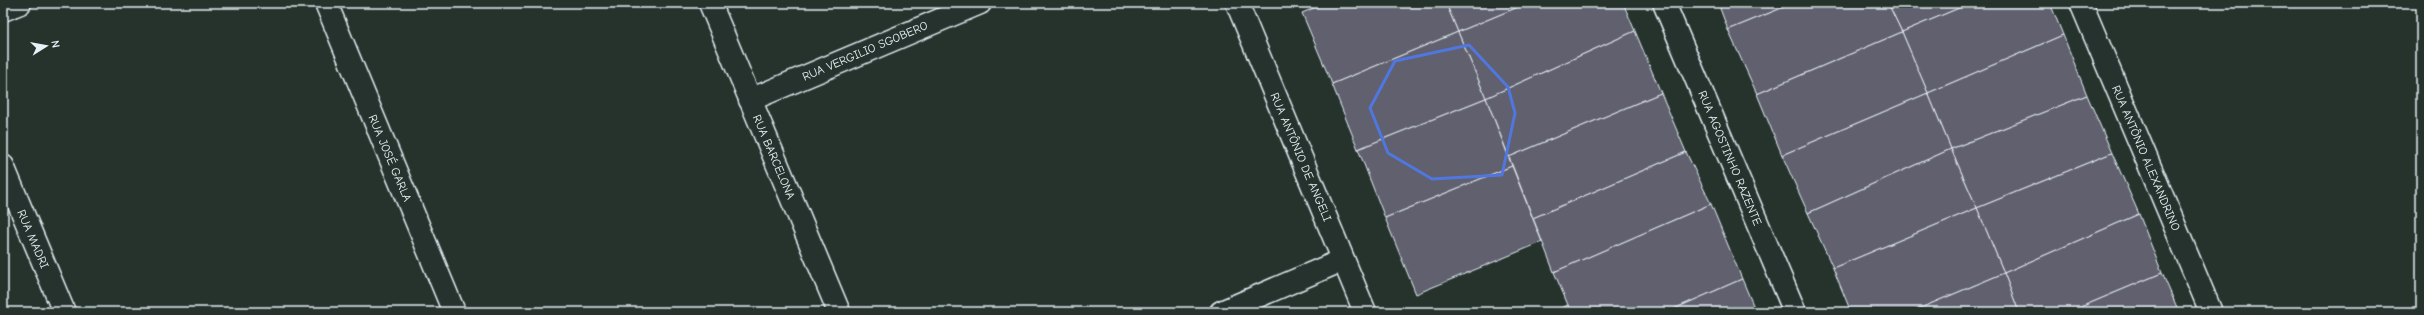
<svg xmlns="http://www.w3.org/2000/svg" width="2424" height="315" font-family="'Comic Neue',sans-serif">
<rect width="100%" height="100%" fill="#26332d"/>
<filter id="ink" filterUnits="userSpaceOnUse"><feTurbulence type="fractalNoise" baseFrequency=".025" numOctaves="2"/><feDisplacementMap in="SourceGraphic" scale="8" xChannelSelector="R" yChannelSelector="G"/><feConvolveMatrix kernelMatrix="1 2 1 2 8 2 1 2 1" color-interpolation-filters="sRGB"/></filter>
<g filter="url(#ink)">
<!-- building -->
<g fill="#60616e" stroke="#e8f1f8">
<polygon points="1326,3 1446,3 1458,32 1332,84 1302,13"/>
<polygon points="1446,3 1528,3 1458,32"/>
<polygon points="1528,3 1623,3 1635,31 1486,98 1458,32"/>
<polygon points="1718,3 1794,3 1728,30"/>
<polygon points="1794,3 1888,3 1902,32 1757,94 1728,30"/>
<polygon points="1888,3 1971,3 1902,32"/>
<polygon points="1971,3 2050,3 2063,35 1928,93 1902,32"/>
<polygon points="1635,31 1661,93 1509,157 1486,98"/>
<polygon points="1458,32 1486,98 1358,149 1332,84"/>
<polygon points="1902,32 1928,93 1782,155 1757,94"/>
<polygon points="2063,35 2087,95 1951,149 1928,93"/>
<polygon points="1661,93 1686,152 1533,218 1509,157"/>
<polygon points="1928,93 1951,149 1808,213 1782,155"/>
<polygon points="2087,95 2112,153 1977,208 1951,149"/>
<polygon points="1486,98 1512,166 1385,218 1358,149"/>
<polygon points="1951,149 1977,208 1833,268 1808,213"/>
<polygon points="1686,152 1711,204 1554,272 1533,218"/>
<polygon points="2112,153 2139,214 2004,273 1977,208"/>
<polygon points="1512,166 1542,242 1416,294 1385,218"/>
<polygon points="1711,204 1742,279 1667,312 1571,312 1554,272"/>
<polygon points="1977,208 2004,273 1911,312 1851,312 1833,268"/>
<polygon points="2139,214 2162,273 2069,312 2019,312 2004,273"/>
<polygon points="2004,273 2019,312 1911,312"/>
<polygon points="2162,273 2179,312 2069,312"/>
<polygon points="1742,279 1756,312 1667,312"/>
<polygon points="1568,305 1571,312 1551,312"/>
</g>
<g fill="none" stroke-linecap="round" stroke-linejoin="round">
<defs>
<g id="minor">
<polyline points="326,3 454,312"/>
<polyline points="710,3 839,312"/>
<polyline points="1237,3 1365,312"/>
<polyline points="1664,3 1795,312"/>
<polyline points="2081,3 2211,312"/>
<polyline points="3,10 20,3"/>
<polyline points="750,100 980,3"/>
<polyline points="3,166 64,312"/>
<polyline points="1221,312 1343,260"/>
</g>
</defs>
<!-- minor casing -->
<use href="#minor" stroke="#e8f1f8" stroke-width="25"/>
<!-- minor -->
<use href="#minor" stroke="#26332d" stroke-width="22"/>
</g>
</g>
<!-- marked area -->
<path fill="none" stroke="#5077e0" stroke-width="3" stroke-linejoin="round" d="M1469 45 1508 87 1515 113 1502 175 1432 179 1388 153 1370 108 1395 61Z"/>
<g text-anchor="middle" stroke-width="4" stroke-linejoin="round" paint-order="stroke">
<!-- street labels -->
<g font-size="12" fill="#e8f1f8" stroke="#26332d">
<text transform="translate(865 51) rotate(-23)" y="4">RUA VERGILIO SGOBERO</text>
<text transform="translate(774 157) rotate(67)" y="4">RUA BARCELONA</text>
<text transform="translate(1301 157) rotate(67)" y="4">RUA ANTÔNIO DE ANGELI</text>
<text transform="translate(390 158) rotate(67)" y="4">RUA JOSÉ GARLA</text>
<text transform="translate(1730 158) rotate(67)" y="4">RUA AGOSTINHO RAZENTE</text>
<text transform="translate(2146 158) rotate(67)" y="4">RUA ANTÔNIO ALEXANDRINO</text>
<text transform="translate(33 239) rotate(67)" y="4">RUA MADRI</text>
</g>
</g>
<!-- margin -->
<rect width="2424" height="315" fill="none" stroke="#26332d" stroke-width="16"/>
<rect x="8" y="8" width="2408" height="299" fill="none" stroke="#e8f1f8" stroke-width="1.5" filter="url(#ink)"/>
<!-- north arrow -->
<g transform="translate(46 46) rotate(79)" stroke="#26332d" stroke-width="3" paint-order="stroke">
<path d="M0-3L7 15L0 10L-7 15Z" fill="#e8f1f8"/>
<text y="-6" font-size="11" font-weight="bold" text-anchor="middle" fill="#e8f1f8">N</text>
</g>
</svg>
